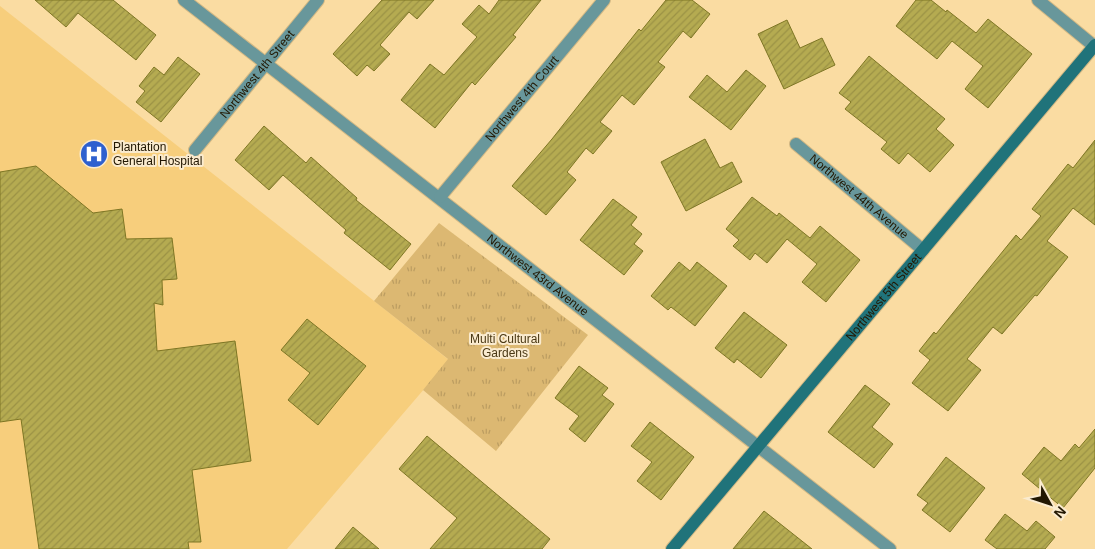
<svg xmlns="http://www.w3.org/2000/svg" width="1095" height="549" font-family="Arial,sans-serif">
<defs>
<pattern id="grass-tufts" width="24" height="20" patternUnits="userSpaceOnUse" patternTransform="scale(1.25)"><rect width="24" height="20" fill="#dcb872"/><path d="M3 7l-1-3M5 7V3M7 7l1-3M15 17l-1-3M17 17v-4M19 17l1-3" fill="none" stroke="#bc9d61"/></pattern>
<pattern id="building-hatch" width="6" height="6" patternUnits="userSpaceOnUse" patternTransform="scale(1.25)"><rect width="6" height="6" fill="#b5ab51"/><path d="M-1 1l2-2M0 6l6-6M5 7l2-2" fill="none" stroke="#9b9245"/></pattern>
</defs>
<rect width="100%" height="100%" fill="#fadca2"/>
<!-- built -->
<polygon fill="#f7ce7c" points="0,6 449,360 287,549 0,549"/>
<!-- grass -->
<polygon fill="url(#grass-tufts)" points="439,223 588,335 496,451 423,390 448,359 374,301"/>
<!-- building -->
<g fill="url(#building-hatch)" stroke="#7e7624">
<polygon points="35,0 113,0 156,35 136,60 78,13 66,27"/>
<polygon points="382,0 434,0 417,19 409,12 380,45 390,54 374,71 367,65 357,76 333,54"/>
<polygon points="499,0 541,0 513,35 516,37 475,85 472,82 435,128 401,100 430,64 444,75 477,37 462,24 479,5 489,14"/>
<polygon points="666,0 692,0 710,14 691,38 683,31 658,62 665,67 634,105 622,95 600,122 612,131 593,154 586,148 567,172 576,180 546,215 512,186 552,139 639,29 641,31"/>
<polygon points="916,0 931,0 946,12 947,10 976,33 988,19 1032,54 988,108 965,89 983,66 952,41 937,59 896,26"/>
<polygon points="787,20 800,48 822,38 835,65 784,89 758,34"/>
<polygon points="869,56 945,119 936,129 954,145 930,172 908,153 899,164 881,149 887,142 845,109 851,102 839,93"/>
<polygon points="178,57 200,74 161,122 136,102 145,91 139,86 154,67 164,75"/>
<polygon points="746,70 766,86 731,130 689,97 707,75 727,92"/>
<polygon points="264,126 306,163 311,157 357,198 356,200 411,244 390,270 344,233 346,230 283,175 269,190 235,160"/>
<polygon points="705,139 720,168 732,162 742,182 686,211 661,162"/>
<polygon points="1095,140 1095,225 1073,208 1047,241 1068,257 1037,296 1035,295 1002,334 993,327 967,359 981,370 948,411 912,383 930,360 919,351 934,332 936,334 1016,235 1021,240 1041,216 1032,209 1068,164 1073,168"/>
<polygon points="36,166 93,213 122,209 126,239 172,238 177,279 162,280 163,305 154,303 157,351 235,341 251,461 192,470 201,542 188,542 189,549 39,549 21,419 0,422 0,172"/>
<polygon points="752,197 777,216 779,213 810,238 820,226 860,260 826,302 802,282 817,264 787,239 767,263 755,253 750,260 733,246 739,240 726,229"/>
<polygon points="613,199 637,217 631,225 642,234 634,244 643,251 624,275 580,240"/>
<polygon points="679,262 690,271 697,262 727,286 695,326 671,307 668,310 651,296"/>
<polygon points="744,312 787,345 761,378 737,359 734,363 715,348"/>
<polygon points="307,319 366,366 318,425 288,400 310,373 281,350"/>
<polygon points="579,366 608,388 602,395 614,404 585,442 569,429 579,416 555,398"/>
<polygon points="865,385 890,404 872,427 893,444 874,468 828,432"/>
<polygon points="650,422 694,457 661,500 637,481 652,462 631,446"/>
<polygon points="1095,429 1095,468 1063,508 1022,474 1044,447 1061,461 1075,444 1079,448"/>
<polygon points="427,436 550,539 542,549 430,549 457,518 399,469"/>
<polygon points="946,457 985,488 950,532 922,510 928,503 917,495"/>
<polygon points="764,511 812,549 733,549"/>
<polygon points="1005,514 1027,531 1036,521 1055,537 1045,549 997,549 985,540"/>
<polygon points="353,527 379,549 335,549"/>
</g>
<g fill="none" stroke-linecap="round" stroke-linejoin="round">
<defs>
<g id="street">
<path id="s1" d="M184 0 890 549"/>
<polyline points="1038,0 1094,46"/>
<path id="s2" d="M796 144 923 250"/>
<path id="s3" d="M195 150 318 0"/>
<path id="s4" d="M440 197 604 0"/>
</g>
<g id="secondary">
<path id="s5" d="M672 549 1095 45"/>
</g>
</defs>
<!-- street casing -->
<use href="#street" stroke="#d3b985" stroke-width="14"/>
<!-- secondary casing -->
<use href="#secondary" stroke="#d3b985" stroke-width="14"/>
<!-- street -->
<use href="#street" stroke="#68979b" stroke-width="12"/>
<!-- secondary -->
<use href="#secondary" stroke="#20737a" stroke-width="12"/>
</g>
<!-- icons -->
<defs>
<symbol id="hospital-disc" viewBox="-11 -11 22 22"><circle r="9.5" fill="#2e60cf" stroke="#faebcf"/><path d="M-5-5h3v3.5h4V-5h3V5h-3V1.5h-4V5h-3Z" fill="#fff"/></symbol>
</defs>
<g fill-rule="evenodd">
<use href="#hospital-disc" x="78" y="138" width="32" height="32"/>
</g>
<g text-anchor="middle" stroke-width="4" stroke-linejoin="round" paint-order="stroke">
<!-- street labels -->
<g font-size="12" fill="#221702" stroke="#faebcf">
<text dy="4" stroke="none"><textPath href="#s3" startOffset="98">Northwest 4th Street</textPath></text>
<text dy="4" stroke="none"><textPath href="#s4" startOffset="128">Northwest 4th Court</textPath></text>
<text dy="4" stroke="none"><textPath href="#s2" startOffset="82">Northwest 44th Avenue</textPath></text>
<text dy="4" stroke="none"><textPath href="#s1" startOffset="448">Northwest 43rd Avenue</textPath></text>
<text dy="4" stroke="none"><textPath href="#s5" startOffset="329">Northwest 5th Street</textPath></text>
</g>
<!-- poi labels -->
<g font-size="12" fill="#221702" stroke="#faebcf" text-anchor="start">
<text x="113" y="151">Plantation<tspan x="113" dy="14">General Hospital</tspan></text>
</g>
<!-- park labels -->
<g font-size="12" fill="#4a3814" stroke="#faebcf">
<text x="505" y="343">Multi Cultural<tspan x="505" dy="14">Gardens</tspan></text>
</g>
</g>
<!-- north arrow -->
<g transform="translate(1050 504) rotate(130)" stroke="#faebcf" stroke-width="4" paint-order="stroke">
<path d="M0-4L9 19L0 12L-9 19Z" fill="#221702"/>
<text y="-8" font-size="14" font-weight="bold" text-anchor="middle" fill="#221702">N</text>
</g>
</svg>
